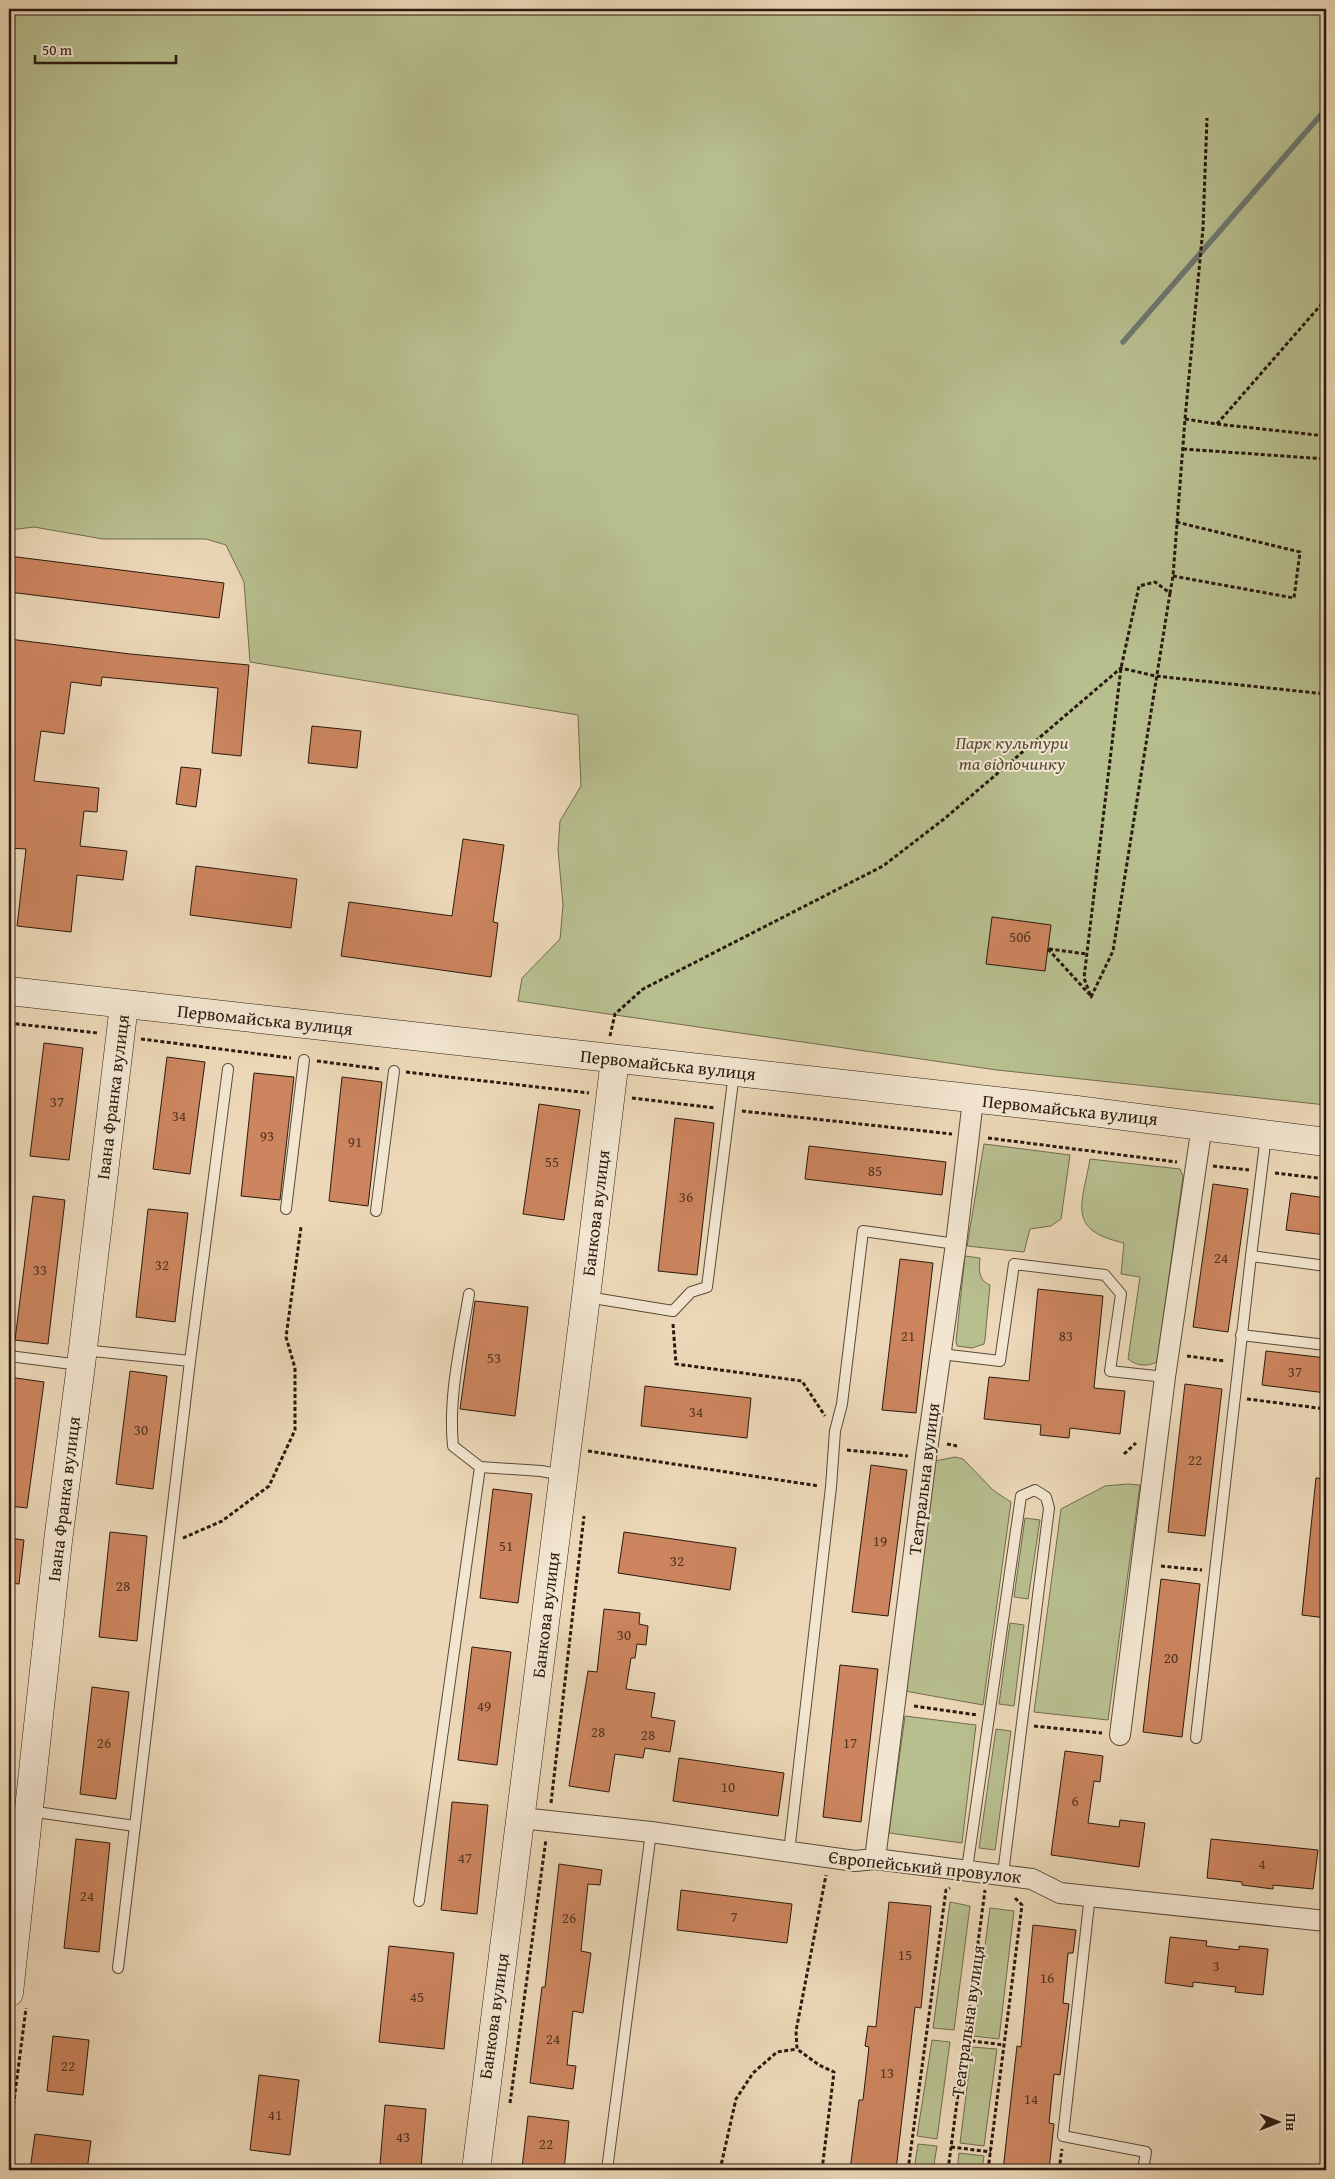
<svg xmlns="http://www.w3.org/2000/svg" width="1335" height="2179" font-family="'Gentium Book Plus',serif">
<rect width="100%" height="100%" fill="#ecd8b8"/>
<filter id="stains"><feTurbulence type="fractalNoise" baseFrequency=".004" numOctaves="4"/><feColorMatrix values="0 0 0 0 .2 0 0 0 0 .09 0 0 0 0 .02 0 0 0 .5 -.17"/></filter>
<radialGradient id="worn" r=".72"><stop offset=".6" stop-color="#630" stop-opacity="0"/><stop offset="1" stop-color="#630" stop-opacity=".3"/></radialGradient>
<!-- green -->
<g fill="#b8bf8f" stroke="#716c4e">
<polygon points="9,9 1326,9 1326,1105 997,1070 518,1001 522,978 560,939 563,905 558,850 560,821 581,786 578,715 250,662 244,582 226,545 206,539 103,539 34,527 9,530"/>
<polygon points="984,1144 1070,1155 1061,1219 1051,1226 1030,1229 1024,1252 967,1246"/>
<path d="M1090 1159 1180 1169 1183 1176 1157 1362C1146 1367 1137 1366 1128 1359L1140 1277 1121 1274 1124 1243C1066 1230 1082 1205 1090 1159Z"/>
<path d="M965 1256 980 1258C979 1269 978 1280 990 1285L985 1339 984 1344 972 1348 957 1346 956 1341Z"/>
<polygon points="955,1457 963,1459 994,1491 1011,1502 983,1705 905,1691 935,1461"/>
<polygon points="1127,1484 1140,1485 1108,1720 1034,1712 1061,1509 1105,1486"/>
<polygon points="1025,1518 1040,1520 1028,1599 1014,1597"/>
<polygon points="1010,1623 1024,1625 1014,1706 999,1704"/>
<polygon points="905,1716 976,1725 962,1843 889,1833"/>
<polygon points="996,1729 1011,1731 995,1850 979,1848"/>
<polygon points="950,1902 970,1906 954,2030 933,2028"/>
<polygon points="990,1908 1014,1911 999,2039 973,2036"/>
<polygon points="932,2040 950,2042 937,2139 917,2136"/>
<polygon points="972,2047 997,2049 984,2146 960,2143"/>
<polygon points="918,2144 937,2146 933,2170 914,2170"/>
<polygon points="959,2153 984,2156 982,2170 957,2170"/>
</g>
<g fill="none" stroke-linecap="round" stroke-linejoin="round">
<!-- stream -->
<polyline stroke="#6d7972" stroke-width="5.5" points="1123,342 1326,109"/>
</g>
<!-- building -->
<g fill="#cc855f" stroke="#2a1a0e">
<polygon points="9,556 224,583 219,618 9,592"/>
<polygon points="9,639 130,654 249,665 241,756 212,753 218,688 102,677 101,686 71,682 64,734 41,731 34,781 99,788 97,812 84,811 80,846 127,851 123,880 77,875 71,932 17,926 26,849 9,848"/>
<polygon points="312,726 361,731 357,768 308,763"/>
<polygon points="181,767 201,769 196,807 176,804"/>
<polygon points="463,839 504,845 493,922 498,923 491,977 341,956 349,902 452,916"/>
<polygon points="196,866 297,879 291,928 190,915"/>
<polygon points="992,917 1051,925 1045,971 986,964"/>
<polygon points="44,1043 83,1048 69,1160 30,1156"/>
<polygon points="167,1057 205,1062 190,1174 153,1169"/>
<polygon points="254,1073 294,1077 280,1200 241,1196"/>
<polygon points="342,1077 382,1082 368,1206 329,1201"/>
<polygon points="539,1104 580,1110 564,1220 523,1214"/>
<polygon points="675,1118 714,1123 697,1275 658,1271"/>
<polygon points="809,1146 946,1162 942,1195 805,1179"/>
<polygon points="1213,1184 1248,1189 1228,1332 1193,1327"/>
<polygon points="1291,1193 1326,1198 1326,1235 1286,1230"/>
<polygon points="33,1196 65,1200 48,1344 15,1340"/>
<polygon points="148,1209 188,1213 175,1322 136,1317"/>
<polygon points="900,1259 933,1263 916,1413 882,1410"/>
<polygon points="1038,1289 1103,1296 1094,1388 1125,1391 1120,1434 1070,1428 1069,1438 1040,1435 1041,1425 984,1419 989,1377 1029,1381"/>
<polygon points="475,1301 528,1307 515,1416 460,1409"/>
<polygon points="1266,1351 1326,1358 1326,1393 1262,1385"/>
<polygon points="130,1371 167,1376 153,1489 116,1484"/>
<polygon points="9,1377 44,1382 27,1508 9,1506"/>
<polygon points="1185,1384 1222,1389 1205,1536 1168,1532"/>
<polygon points="645,1386 751,1398 747,1438 641,1426"/>
<polygon points="871,1465 907,1470 888,1616 852,1612"/>
<polygon points="1316,1478 1326,1479 1326,1618 1302,1615"/>
<polygon points="493,1489 532,1494 518,1603 480,1598"/>
<polygon points="110,1532 147,1536 137,1641 99,1637"/>
<polygon points="624,1532 736,1548 730,1590 618,1573"/>
<polygon points="9,1538 24,1540 19,1584 9,1583"/>
<polygon points="1161,1579 1200,1584 1182,1737 1143,1732"/>
<polygon points="604,1609 640,1613 639,1624 648,1626 646,1645 637,1644 635,1658 631,1658 626,1689 655,1693 651,1717 675,1721 670,1752 645,1748 643,1758 615,1754 609,1792 569,1786 588,1671 597,1672"/>
<polygon points="472,1647 511,1652 497,1765 458,1760"/>
<polygon points="840,1665 878,1669 861,1822 823,1817"/>
<polygon points="92,1687 129,1692 116,1799 80,1794"/>
<polygon points="1065,1751 1103,1756 1100,1782 1094,1781 1088,1823 1119,1827 1120,1820 1145,1823 1139,1867 1051,1855"/>
<polygon points="679,1758 784,1773 778,1816 673,1801"/>
<polygon points="452,1802 488,1805 477,1914 441,1910"/>
<polygon points="76,1839 110,1843 99,1952 64,1948"/>
<polygon points="1211,1839 1318,1850 1313,1889 1273,1885 1273,1889 1242,1885 1242,1882 1207,1878"/>
<polygon points="559,1864 602,1870 600,1885 588,1884 581,1951 591,1953 583,2013 573,2011 567,2065 576,2066 573,2089 530,2083 542,1987 545,1987"/>
<polygon points="681,1890 792,1904 787,1943 677,1930"/>
<polygon points="889,1902 931,1906 921,2008 915,2007 896,2170 850,2170 859,2100 863,2100 869,2047 865,2046 868,2026 876,2027"/>
<polygon points="1033,1925 1076,1930 1073,1953 1068,1953 1063,2003 1069,2004 1066,2028 1060,2075 1054,2074 1049,2123 1054,2124 1049,2170 1003,2170 1017,2046 1021,2047"/>
<polygon points="1170,1937 1207,1941 1206,1946 1239,1950 1239,1946 1268,1949 1263,1995 1235,1992 1236,1987 1193,1982 1193,1987 1165,1983"/>
<polygon points="389,1946 454,1953 444,2049 379,2042"/>
<polygon points="53,2036 89,2040 83,2095 47,2091"/>
<polygon points="259,2075 299,2080 290,2155 250,2150"/>
<polygon points="385,2105 426,2109 421,2168 380,2164"/>
<polygon points="528,2116 569,2121 564,2170 522,2168"/>
<polygon points="35,2134 91,2141 87,2170 30,2170"/>
</g>
<g fill="none" stroke-linecap="round" stroke-linejoin="round">
<defs>
<g id="lane">
<polyline points="1266,1136 1251,1256 1326,1266"/>
<polyline points="286,1209 304,1060"/>
<polyline points="376,1211 394,1071"/>
<path d="M469 1294C461 1343 448 1396 453 1446L480 1467 541 1471 563 1475"/>
<polyline points="587,1297 673,1311 691,1292 707,1287 734,1073"/>
<polyline points="1241,1335 1326,1345"/>
<polyline points="941,1354 1000,1361 1014,1264 1105,1275 1121,1294 1110,1371 1165,1377"/>
<polyline points="9,1356 80,1365"/>
<polyline points="190,1361 228,1069"/>
<polyline points="1196,1738 1251,1256"/>
<polyline points="29,1811 135,1826 190,1361 83,1350"/>
<polyline points="789,1852 831,1487 835,1431 842,1404 863,1231 956,1244"/>
<polyline points="967,1869 1021,1496 1035,1490 1046,1497 1049,1508 1003,1874"/>
<polyline points="1090,1895 1063,2136 1146,2152 1143,2170"/>
<polyline points="419,1901 480,1467"/>
<polyline points="118,1968 135,1826"/>
<polyline points="607,2170 651,1832"/>
</g>
<g id="street">
<polyline points="1120,1735 1165,1377 1202,1125"/>
<polyline points="521,1818 651,1832 855,1861 875,1859 1032,1879 1060,1893 1326,1921"/>
<polyline points="875,1859 926,1457 956,1244 973,1100"/>
</g>
<g id="secondary">
<polyline points="9,991 1077,1110 1326,1142"/>
<polyline points="9,1993 58,1541 81,1365 124,1005"/>
<polyline points="476,2170 586,1297 615,1059"/>
</g>
</defs>
<!-- lane casing -->
<use href="#lane" stroke="#5a4a38" stroke-width="12"/>
<!-- street casing -->
<use href="#street" stroke="#5a4a38" stroke-width="22"/>
<!-- secondary casing -->
<use href="#secondary" stroke="#2a1a0e" stroke-width="29"/>
<!-- path -->
<g stroke="#2a1a0e" stroke-width="3" stroke-dasharray="4 2.5" stroke-linecap="butt">
<polyline points="1185,419 1217,424 1326,436"/>
<polyline points="1217,424 1326,299"/>
<polyline points="1183,449 1326,459"/>
<polyline points="1173,576 1294,598 1300,552 1176,522"/>
<polyline points="1170,593 1113,951 1091,997 1084,978 1121,668 1139,586 1155,582 1170,593 1173,576 1185,419 1203,228 1207,118"/>
<polyline points="1048,949 1090,995"/>
<polyline points="1049,949 1087,954"/>
<polyline points="9,1023 98,1033"/>
<polyline points="610,1036 615,1014 643,989 883,866 944,819 1121,668 1155,676 1326,694"/>
<polyline points="141,1039 291,1058"/>
<polyline points="317,1061 380,1069"/>
<polyline points="406,1072 589,1093"/>
<polyline points="632,1098 715,1108"/>
<polyline points="742,1111 952,1134"/>
<polyline points="988,1138 1177,1162"/>
<polyline points="1213,1166 1249,1170"/>
<polyline points="1275,1173 1326,1179"/>
<polyline points="673,1324 676,1364 802,1381 825,1416"/>
<polyline points="1187,1356 1225,1361"/>
<polyline points="1247,1399 1326,1409"/>
<polyline points="947,1444 957,1446"/>
<polyline points="847,1450 908,1456"/>
<polyline points="588,1451 819,1486"/>
<polyline points="1124,1454 1136,1443"/>
<polyline points="183,1538 222,1521 269,1486 295,1430 295,1368 286,1337 301,1227"/>
<polyline points="1161,1566 1202,1570"/>
<polyline points="914,1706 977,1715"/>
<polyline points="1034,1726 1102,1733"/>
<polyline points="551,1803 584,1516"/>
<polyline points="965,2040 1004,2045"/>
<polyline points="510,2103 546,1839"/>
<polyline points="951,2147 991,2152"/>
<polyline points="9,2170 12,2117 26,2008"/>
<polyline points="720,2170 736,2099 753,2073 777,2052 797,2049"/>
<polyline points="822,2170 834,2072 819,2065 797,2049 796,2031 826,1875"/>
<polyline points="908,2170 946,1890 950,1888"/>
<polyline points="948,2170 985,1890"/>
<polyline points="988,2170 1022,1905 1014,1897"/>
<polyline points="1059,2170 1062,2149"/>
</g>
<!-- lane -->
<use href="#lane" stroke="#f3e6d1" stroke-width="10"/>
<!-- street -->
<use href="#street" stroke="#f3e6d1" stroke-width="20"/>
<!-- secondary -->
<use href="#secondary" stroke="#f3e6d1" stroke-width="28"/>
</g>
<g text-anchor="middle" stroke-width="4" stroke-linejoin="round" paint-order="stroke">
<!-- number labels -->
<g font-size="15" fill="#523522">
<text x="1020" y="942">50б</text>
<text x="57" y="1107">37</text>
<text x="179" y="1121">34</text>
<text x="267" y="1141">93</text>
<text x="355" y="1147">91</text>
<text x="552" y="1167">55</text>
<text x="875" y="1176">85</text>
<text x="686" y="1202">36</text>
<text x="1221" y="1263">24</text>
<text x="162" y="1270">32</text>
<text x="40" y="1275">33</text>
<text x="908" y="1341">21</text>
<text x="1066" y="1341">83</text>
<text x="494" y="1363">53</text>
<text x="1295" y="1377">37</text>
<text x="696" y="1417">34</text>
<text x="141" y="1435">30</text>
<text x="1195" y="1465">22</text>
<text x="880" y="1546">19</text>
<text x="506" y="1551">51</text>
<text x="677" y="1566">32</text>
<text x="123" y="1591">28</text>
<text x="624" y="1640">30</text>
<text x="1171" y="1663">20</text>
<text x="484" y="1711">49</text>
<text x="598" y="1737">28</text>
<text x="648" y="1740">28</text>
<text x="104" y="1748">26</text>
<text x="850" y="1748">17</text>
<text x="728" y="1792">10</text>
<text x="1075" y="1806">6</text>
<text x="465" y="1863">47</text>
<text x="1262" y="1869">4</text>
<text x="87" y="1901">24</text>
<text x="734" y="1922">7</text>
<text x="569" y="1923">26</text>
<text x="905" y="1960">15</text>
<text x="1216" y="1971">3</text>
<text x="1047" y="1983">16</text>
<text x="417" y="2002">45</text>
<text x="553" y="2044">24</text>
<text x="68" y="2071">22</text>
<text x="887" y="2078">13</text>
<text x="1031" y="2104">14</text>
<text x="275" y="2120">41</text>
<text x="403" y="2142">43</text>
<text x="546" y="2149">22</text>
</g>
<!-- park labels -->
<g font-size="18" font-style="italic" fill="#554c35" stroke="#f3e6d1">
<text x="1012" y="749">Парк культури<tspan x="1012" dy="21">та відпочинку</tspan></text>
</g>
<!-- street labels -->
<g font-size="18" fill="#2a1a0e" stroke="#f3e6d1">
<text transform="translate(265 1020) rotate(6)" y="6">Первомайська вулиця</text>
<text transform="translate(668 1065) rotate(6)" y="6">Первомайська вулиця</text>
<text transform="translate(113 1097) rotate(-83)" y="6">Івана Франка вулиця</text>
<text transform="translate(1070 1110) rotate(6)" y="6">Первомайська вулиця</text>
<text transform="translate(596 1213) rotate(-83)" y="6">Банкова вулиця</text>
<text transform="translate(924 1479) rotate(-83)" y="6">Театральна вулиця</text>
<text transform="translate(64 1499) rotate(-83)" y="6">Івана Франка вулиця</text>
<text transform="translate(546 1615) rotate(-83)" y="6">Банкова вулиця</text>
<text transform="translate(925 1867) rotate(6)" y="6">Європейський провулок</text>
<text transform="translate(494 2016) rotate(-82)" y="6">Банкова вулиця</text>
<text transform="translate(968 2021) rotate(-82)" y="6">Театральна вулиця</text>
</g>
</g>
<!-- margin -->
<rect width="1335" height="2179" fill="none" stroke="#ecd8b8" stroke-width="30"/>
<rect x="10" y="10" width="1315" height="2159" fill="none" stroke="#2a1a0e" stroke-width="2.5"/>
<rect x="15" y="15" width="1305" height="2149" fill="none" stroke="#2a1a0e"/>
<!-- north arrow -->
<g transform="translate(1278 2122) rotate(90)" stroke="#f3e6d1" stroke-width="4" paint-order="stroke">
<path d="M0-4L9 19L0 12L-9 19Z" fill="#2a1a0e"/>
<text y="-8" font-size="14" font-weight="bold" text-anchor="middle" fill="#2a1a0e">Пн</text>
</g>
<!-- scale -->
<path d="M35 55v8h141v-8" fill="none" stroke="#2a1a0e" stroke-width="2.5"/>
<text x="42" y="55" font-size="15" fill="#2a1a0e" stroke="#f3e6d1" stroke-width="4" paint-order="stroke">50 m</text>
<rect width="100%" height="100%" filter="url(#stains)"/>
<rect width="100%" height="100%" fill="url(#worn)"/>
</svg>
